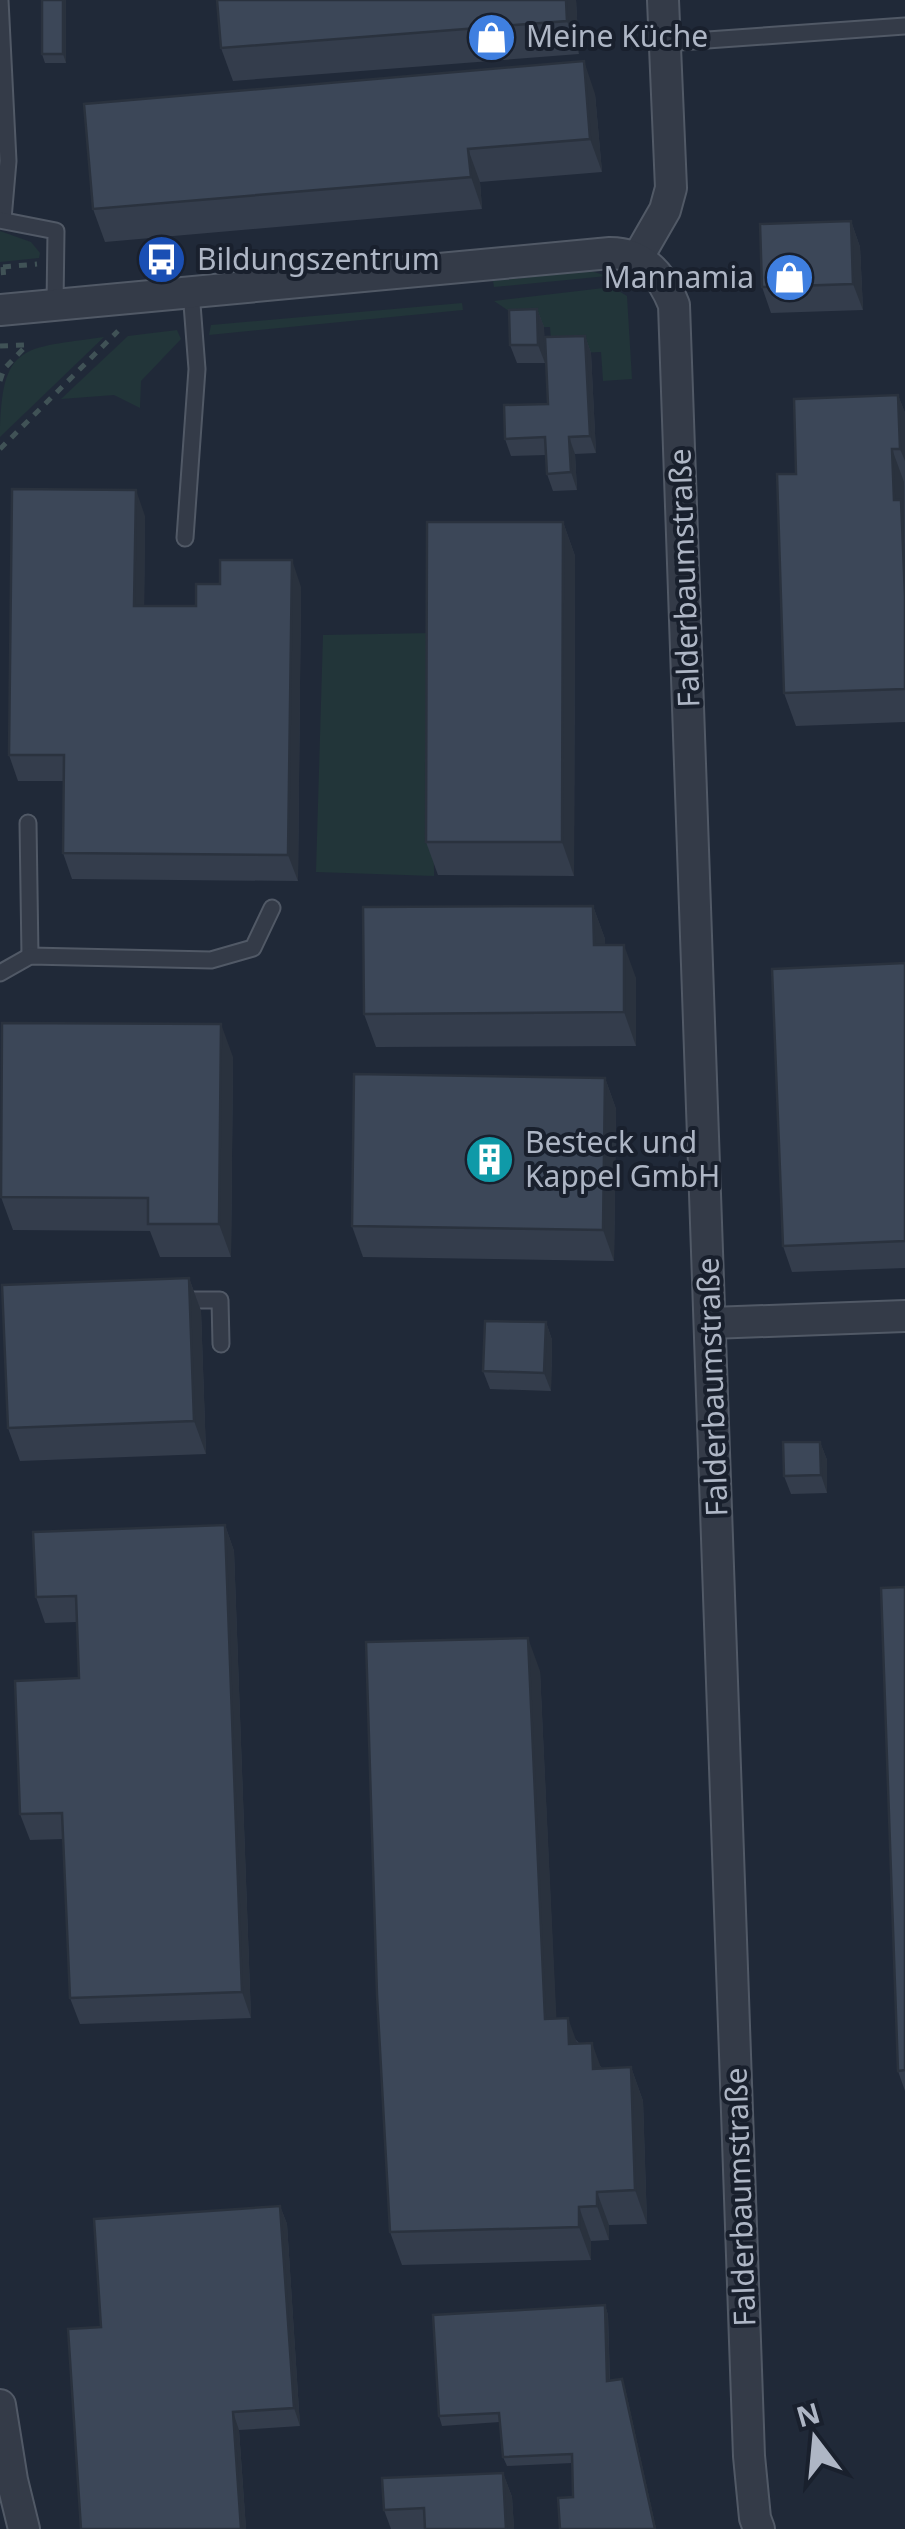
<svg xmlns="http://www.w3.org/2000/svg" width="905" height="2529" font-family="'Noto Sans',sans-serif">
<rect width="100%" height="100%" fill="#202938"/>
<!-- green -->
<g fill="#223539">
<polygon points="0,231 31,242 40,253 39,258 0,262"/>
<polygon points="591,271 607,276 494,287 493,281"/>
<polygon points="612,287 627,296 632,379 603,381 601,352 552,354 550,327 516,328 512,313 494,301"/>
<polygon points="462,303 463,310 209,335 211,325"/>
<polygon points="177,330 181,339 141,381 140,408 114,395 61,399 128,336"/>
<path d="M104 337 0 437C1 342 22 349 104 337Z"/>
<polygon points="433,633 434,876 316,872 323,635"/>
</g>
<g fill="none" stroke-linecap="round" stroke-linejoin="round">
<defs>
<g id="lane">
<polyline points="0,0 8,161 3,219"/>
<polyline points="665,43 905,26"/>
<polyline points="0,220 56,231 55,305"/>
<polyline points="185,538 197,369 191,291"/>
<polyline points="28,823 30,956"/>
<polyline points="0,973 30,956 211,960 253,948 272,908"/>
<polyline points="179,1300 220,1300 221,1344"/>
</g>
<g id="street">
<polyline points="638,257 665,210 671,188 663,0"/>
<path d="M0 310 610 253C644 253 662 275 674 305L749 2456 755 2518 759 2529"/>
<polyline points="711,1323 905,1316"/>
<polyline points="0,2405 12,2480 24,2529"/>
</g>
</defs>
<!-- lane casing -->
<use href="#lane" stroke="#515966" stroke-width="19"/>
<!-- street casing -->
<use href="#street" stroke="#515966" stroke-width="34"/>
<!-- path -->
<g stroke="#405256" stroke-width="5" stroke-dasharray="8 8" stroke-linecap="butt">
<polyline points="3,267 4,282"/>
<polyline points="3,267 37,264"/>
<polyline points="0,346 24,345"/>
<polyline points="0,381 4,369 27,345"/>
<polyline points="0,449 118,331"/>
</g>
<!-- lane -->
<use href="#lane" stroke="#343b48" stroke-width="15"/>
<!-- street -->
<use href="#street" stroke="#343b48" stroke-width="30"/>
</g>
<!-- wall -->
<g fill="#343d4c">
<polygon points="66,0 66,63 45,63 42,54"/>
<polygon points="576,0 579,54 233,81 221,48"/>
<polygon points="595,94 602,172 480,182 482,209 105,242 93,209"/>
<polygon points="851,221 860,247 863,310 771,313 762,287"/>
<polygon points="537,309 544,327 545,363 517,363 510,345"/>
<polygon points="585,336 591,353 596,453 575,454 577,490 553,491 547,474 546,455 511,456 505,439 548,404"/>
<polygon points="898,395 905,413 905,722 796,726 784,693 796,474"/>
<polygon points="145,516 144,606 196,606 301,587 298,881 72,879 63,853 64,781 18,781 9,755"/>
<polygon points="563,522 575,556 574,876 438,875 426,842"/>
<polygon points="593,906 605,939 605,945 636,978 636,1046 376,1047 364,1014"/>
<polygon points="905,963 905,1268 792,1272 783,1246"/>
<polygon points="233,1057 231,1257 160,1257 150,1231 13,1230 1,1197"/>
<polygon points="605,1078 616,1109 614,1261 363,1257 352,1226"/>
<polygon points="189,1278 201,1311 206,1454 20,1461 8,1428"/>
<polygon points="546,1322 552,1340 551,1391 490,1389 483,1371"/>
<polygon points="820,1442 827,1460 827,1493 791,1494 784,1476"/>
<polygon points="225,1525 234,1551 251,2018 80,2024 70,1998 63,1839 30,1840 20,1814 79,1678 77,1622 45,1623 36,1597"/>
<polygon points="905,1587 905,2091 898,2071"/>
<polygon points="540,1671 556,2018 602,2068 631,2067 643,2101 647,2224 609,2225 609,2240 591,2241 591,2260 402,2265 390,2232"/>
<polygon points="280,2206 287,2224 300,2426 239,2430 246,2529 81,2529 101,2327"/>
<polygon points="605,2305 608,2315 610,2380 625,2388 656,2529 560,2529 573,2497 572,2463 507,2466 503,2457 500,2422 442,2426 439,2416"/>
<polygon points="503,2473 512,2497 514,2529 391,2529 384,2510"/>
</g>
<!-- shaded-wall -->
<g fill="#2a323e">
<polygon points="63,0 66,0 66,63 63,54"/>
<polygon points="566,0 576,0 579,54 567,21"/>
<polygon points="584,61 595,94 602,172 590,139"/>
<polygon points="468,149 480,182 482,209 471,177"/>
<polygon points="851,221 860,247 863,310 853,284"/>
<polygon points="537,309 544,327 545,363 538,345"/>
<polygon points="585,336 591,353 596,453 590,436"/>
<polygon points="898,395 905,413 905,461 900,449"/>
<polygon points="569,437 575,454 577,490 571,472"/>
<polygon points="892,449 904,482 905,596 894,500"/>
<polygon points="136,490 145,516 144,632 134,606"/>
<polygon points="563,522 575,556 574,876 562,842"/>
<polygon points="292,560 301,587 298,881 288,855"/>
<polygon points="593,906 605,939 606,978 594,945"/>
<polygon points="624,945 636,978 636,1046 624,1012"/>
<polygon points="221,1024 233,1057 231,1257 219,1224"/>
<polygon points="605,1078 616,1109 614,1261 603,1230"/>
<polygon points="189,1278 201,1311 206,1454 194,1421"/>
<polygon points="546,1322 552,1340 551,1391 544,1373"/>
<polygon points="820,1442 827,1460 827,1493 821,1475"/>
<polygon points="225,1525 234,1551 251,2018 242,1992"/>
<polygon points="528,1638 540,1671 558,2052 545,2019"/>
<polygon points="568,2018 580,2051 569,2044"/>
<polygon points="592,2043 604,2076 593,2069"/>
<polygon points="631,2067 643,2101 647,2224 635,2190"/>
<polygon points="597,2192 609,2225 609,2240 597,2206"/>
<polygon points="280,2206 287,2224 300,2426 294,2408"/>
<polygon points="579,2207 591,2241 591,2260 579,2227"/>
<polygon points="605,2305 608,2315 610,2390 607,2381"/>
<polygon points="622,2379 625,2388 656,2529 655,2529"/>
<polygon points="233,2412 239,2430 246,2529 241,2529"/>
<polygon points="503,2473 512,2497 514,2529 506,2529"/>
</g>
<!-- building -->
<g fill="#3c4758" stroke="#2a323e" stroke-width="2.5">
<rect x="42" y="0" width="21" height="54"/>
<polygon points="217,0 566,0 567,21 221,48"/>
<polygon points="584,61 590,139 468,149 471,177 93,209 84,104"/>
<polygon points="851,221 853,284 762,287 760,224"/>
<polygon points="537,309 538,345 510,345 509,310"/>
<polygon points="585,336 590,436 569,437 571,472 547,474 545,437 505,439 504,405 548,404 545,337"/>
<polygon points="898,395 900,449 892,449 894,500 901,500 905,596 905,689 784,693 777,474 796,474 794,399"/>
<polygon points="12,489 136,490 134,606 196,606 196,584 220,584 220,560 292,560 288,855 63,853 64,755 9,755"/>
<polygon points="427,522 563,522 562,842 426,842"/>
<polygon points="593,906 594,945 624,945 624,1012 364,1014 363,907"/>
<polygon points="905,963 905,1241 783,1246 772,969"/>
<polygon points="2,1023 221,1024 219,1224 148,1224 148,1198 1,1197"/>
<polygon points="354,1074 605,1078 603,1230 352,1226"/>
<polygon points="189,1278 194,1421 8,1428 2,1285"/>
<polygon points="485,1321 546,1322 544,1373 483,1371"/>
<polygon points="783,1442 820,1442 821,1475 784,1476"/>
<polygon points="225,1525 242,1992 70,1998 62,1813 20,1814 15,1681 79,1678 76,1596 36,1597 33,1532"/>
<polygon points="905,1587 905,2070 898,2071 881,1588"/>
<polygon points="528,1638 545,2019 568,2018 569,2044 592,2043 593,2069 631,2067 635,2190 597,2192 597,2206 579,2207 579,2227 390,2232 377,1995 366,1642"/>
<polygon points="280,2206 294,2408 233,2412 241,2529 81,2529 68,2329 101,2327 94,2219"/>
<polygon points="605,2305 607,2381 622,2379 655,2529 560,2529 558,2498 573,2497 572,2454 503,2457 499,2413 439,2416 433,2315"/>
<polygon points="503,2473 506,2529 425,2529 424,2508 384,2510 382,2478"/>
</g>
<!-- icons -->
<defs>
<symbol id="shop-disc" viewBox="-11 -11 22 22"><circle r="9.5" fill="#3f7fe0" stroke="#19202d"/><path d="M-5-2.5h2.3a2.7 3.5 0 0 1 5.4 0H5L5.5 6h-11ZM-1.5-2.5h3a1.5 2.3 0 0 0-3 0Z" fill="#fff"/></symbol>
<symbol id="bus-disc" viewBox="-11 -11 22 22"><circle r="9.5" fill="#1a4fb4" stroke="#19202d"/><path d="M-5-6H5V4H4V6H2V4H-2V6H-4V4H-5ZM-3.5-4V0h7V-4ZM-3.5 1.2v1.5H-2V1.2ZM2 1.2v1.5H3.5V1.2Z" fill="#fff"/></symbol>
<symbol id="building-disc" viewBox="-11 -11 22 22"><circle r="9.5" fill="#0f9aa8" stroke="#19202d"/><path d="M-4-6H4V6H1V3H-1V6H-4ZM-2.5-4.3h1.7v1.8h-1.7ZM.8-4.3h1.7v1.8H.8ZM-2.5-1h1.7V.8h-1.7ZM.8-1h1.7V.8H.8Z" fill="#fff"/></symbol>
</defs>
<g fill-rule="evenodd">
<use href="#shop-disc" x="464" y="10" width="55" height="55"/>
<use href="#bus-disc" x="134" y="232" width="55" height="55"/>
<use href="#shop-disc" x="762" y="250" width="55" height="55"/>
<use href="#building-disc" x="462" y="1132" width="55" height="55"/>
</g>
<g text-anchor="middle" stroke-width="8" stroke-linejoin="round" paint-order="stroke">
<!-- poi labels -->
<g font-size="30" fill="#aeb6c5" stroke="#19202d" text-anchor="start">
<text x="526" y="47">Meine Küche</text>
<text x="197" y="270">Bildungszentrum</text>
<text x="754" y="288" text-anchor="end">Mannamia</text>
<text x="525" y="1153">Besteck und<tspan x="525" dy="34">Kappel GmbH</tspan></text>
</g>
<!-- street labels -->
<g font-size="30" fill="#aeb6c5" stroke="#19202d">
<text transform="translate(685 578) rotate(-92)" y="10">Falderbaumstraße</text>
<text transform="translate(713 1387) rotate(-92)" y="10">Falderbaumstraße</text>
<text transform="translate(741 2197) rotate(-92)" y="10">Falderbaumstraße</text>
</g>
</g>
<!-- north arrow -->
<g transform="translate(815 2439) rotate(344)" stroke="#19202d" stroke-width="8" paint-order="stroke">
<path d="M0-8L18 38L0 25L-18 38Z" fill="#aeb6c5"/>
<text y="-15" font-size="28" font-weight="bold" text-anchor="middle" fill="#aeb6c5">N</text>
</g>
</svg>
